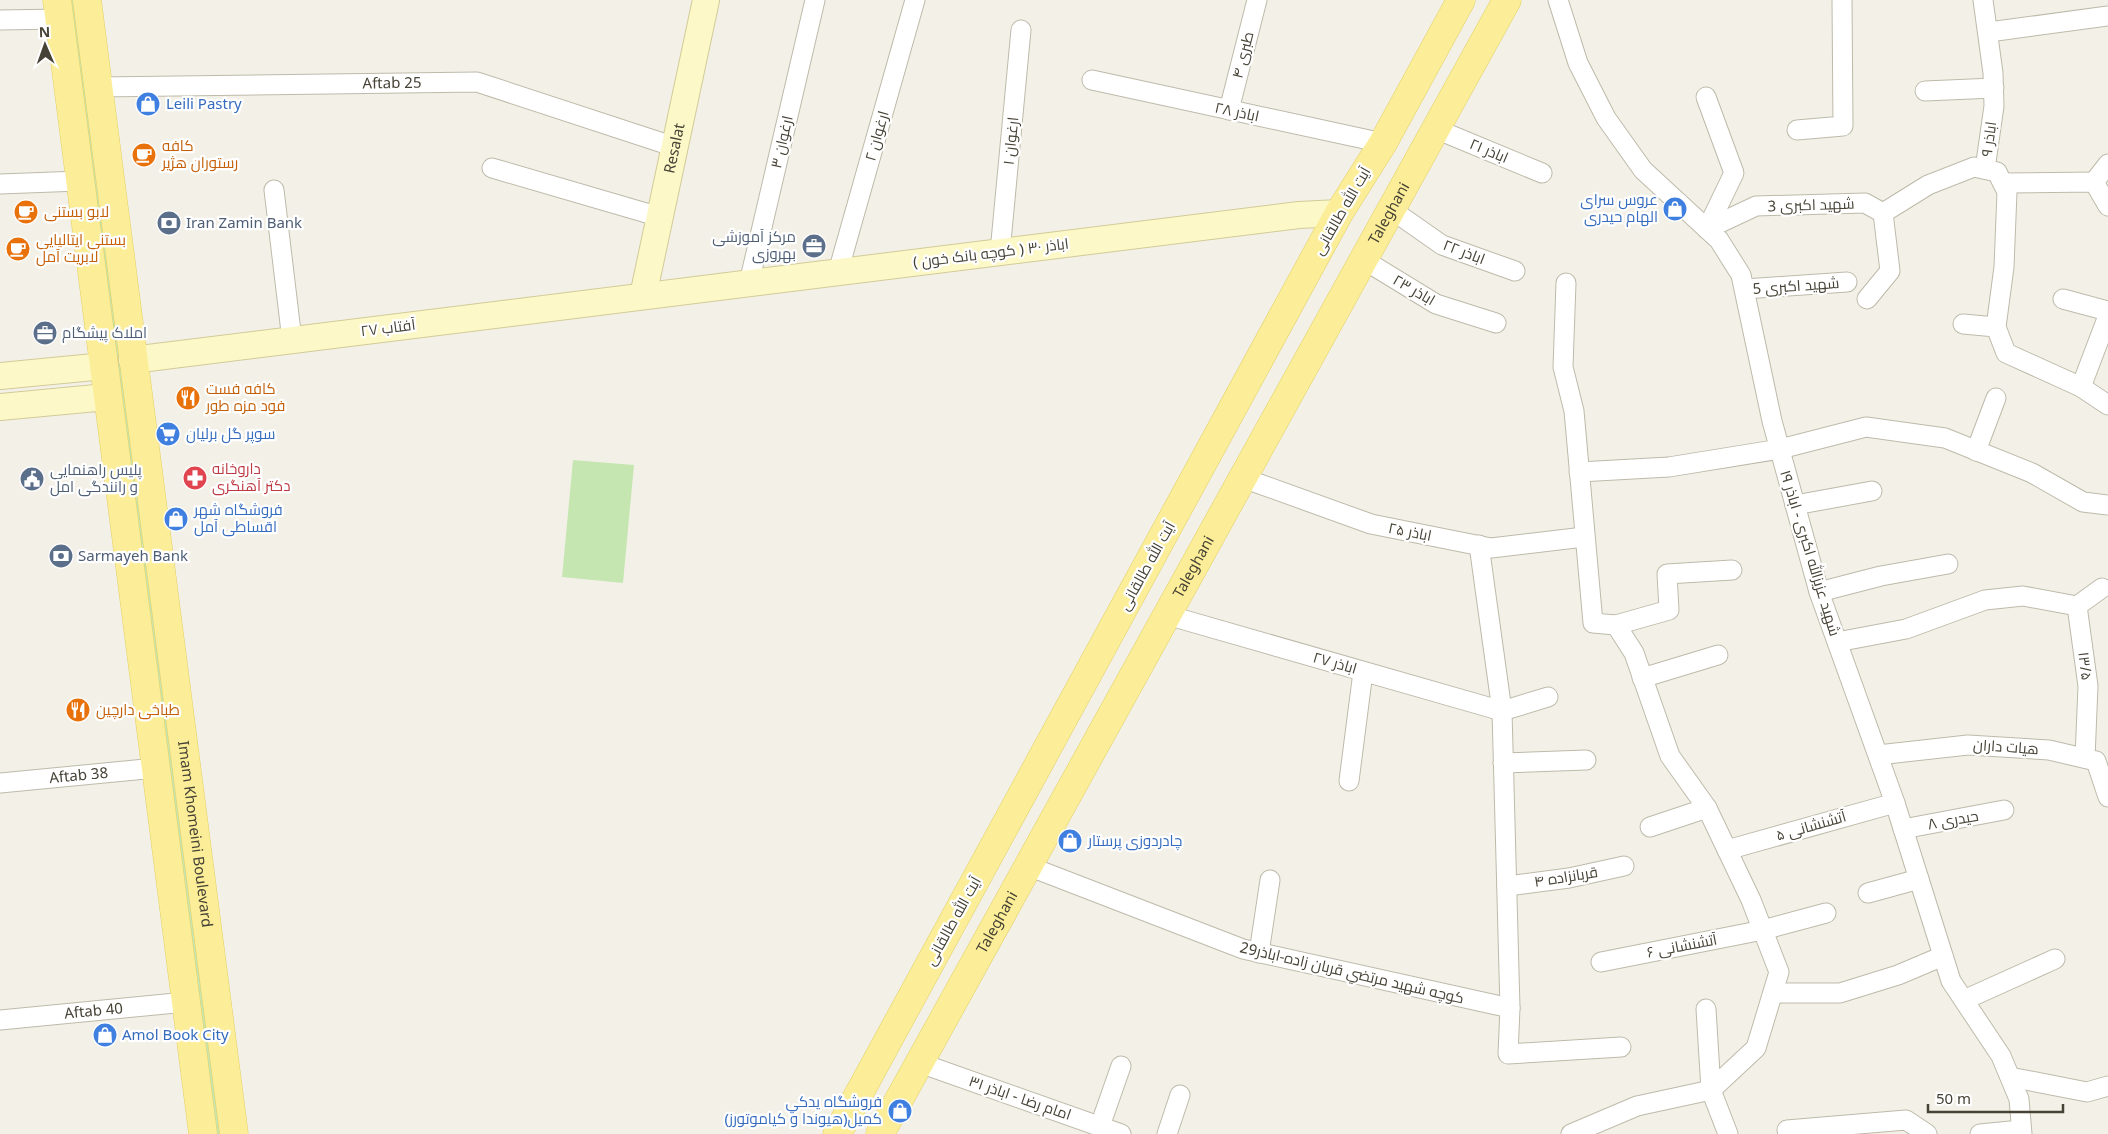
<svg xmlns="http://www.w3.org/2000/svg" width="2108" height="1134" font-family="'Noto Sans',Cairo,sans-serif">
<rect width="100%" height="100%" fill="#f3f1e7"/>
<!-- green -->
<g fill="#c6e6b1">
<polygon points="65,0 79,0 224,1134 214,1134"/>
<polygon points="573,460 634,465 623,583 562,577"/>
</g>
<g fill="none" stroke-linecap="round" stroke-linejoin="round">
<defs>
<g id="minor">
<polyline points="1558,0 1578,63 1606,118 1643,170 1719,240 1741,275 1772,421 1819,592 1895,803 1951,981 2001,1056 2019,1099 2022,1134"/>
<polyline points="1983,0 1993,73 1994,106 1985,169"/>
<polyline points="0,20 60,19"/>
<polyline points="1989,32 2108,16"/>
<polyline points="1092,80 1383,143"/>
<path id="s1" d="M98 87 477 82 675 147"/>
<polyline points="1925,91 1994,88"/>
<polyline points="1706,97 1734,173 1707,229"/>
<polyline points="1229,110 1257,0"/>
<polyline points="1436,129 1542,173"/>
<polyline points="1797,130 1843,126 1842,0"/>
<polyline points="492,168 660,217"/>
<polyline points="2094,182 2108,164"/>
<polyline points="2003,183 2094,182 2108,206"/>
<polyline points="0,184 80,181"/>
<polyline points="274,190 292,340"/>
<polyline points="1392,210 1442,245 1515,271"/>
<polyline points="1883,213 1928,185 1974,167 1997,172 2007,192 2004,267 1996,327"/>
<polyline points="1707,229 1756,206 1865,203 1883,213 1890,271 1867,299"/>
<polyline points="1000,252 1021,30"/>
<polyline points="1364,260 1436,304 1496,323"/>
<polyline points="838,272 915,0"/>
<polyline points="749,283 815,0"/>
<polyline points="1566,283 1563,367 1574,411 1593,623 1616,625 1634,653 1670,756 1707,808 1751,900 1779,972 1756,1048 1711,1090 1637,1106 1571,1134"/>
<polyline points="1745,289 1847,282"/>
<polyline points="2063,299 2108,311"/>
<polyline points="1963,324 1996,327 2006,353 2081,387 2108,405"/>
<polyline points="2081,387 2108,316"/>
<polyline points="1976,451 1996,398"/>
<polyline points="1579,472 1669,467 1780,449 1866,427 1945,438 2032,473 2083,502 2108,505"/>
<polyline points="1243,478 1371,524 1491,548 1584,537"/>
<polyline points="1795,505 1872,491"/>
<polyline points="1479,545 1502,711 1510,1008 1508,1054 1621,1047"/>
<polyline points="1819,592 1881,576 1948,564"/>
<polyline points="1167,615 1502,711 1548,697"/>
<polyline points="1616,625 1669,610 1667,574 1732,570"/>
<polyline points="1837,642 1906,629 1985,600 2023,596 2077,606"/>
<polyline points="1642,678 1718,655"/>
<polyline points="1878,755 1968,745 2049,750 2096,761 2108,797"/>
<polyline points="2085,758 2088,686 2077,606 2102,588"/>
<polyline points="1503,763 1586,760"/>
<polyline points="1349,781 1363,672"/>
<path id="s2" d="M0 783 156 768"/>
<polyline points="1650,827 1707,808"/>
<polyline points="1903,829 2004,810"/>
<polyline points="1727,850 1895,803"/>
<polyline points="1028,866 1243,949 1510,1008"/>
<polyline points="1507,886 1569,878 1624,866"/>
<polyline points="1868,893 1919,879"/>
<polyline points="1259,953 1270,880"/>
<polyline points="1601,962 1763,930 1826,913"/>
<polyline points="1773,993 1840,993 1898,975 1943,956"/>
<polyline points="1964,1000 2055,959"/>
<polyline points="1706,1009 1711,1090 1728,1134"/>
<path id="s3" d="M0 1020 186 1002"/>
<polyline points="920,1063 1121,1134"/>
<polyline points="2010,1077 2087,1092 2108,1086"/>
<polyline points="1100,1126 1121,1066"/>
<polyline points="1787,1130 1906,1120 1927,1134"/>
<polyline points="1167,1134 1180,1095"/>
<polyline points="1980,1134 2021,1130"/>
</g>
<g id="secondary">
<path id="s4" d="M643 296 706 0"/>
<polyline points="132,360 1299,215 1339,213"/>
<polyline points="0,376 94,367 104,359"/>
<polyline points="0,407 96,398 109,402"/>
</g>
<g id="primary">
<polyline points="57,0 203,1134"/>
<path id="s5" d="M87 0 234 1134"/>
<polyline points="837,1134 1339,213 1383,143 1461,0"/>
<path id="s6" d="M880 1134 1507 0"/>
</g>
</defs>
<!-- minor casing -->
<use href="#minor" stroke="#bebaaa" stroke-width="21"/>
<!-- secondary casing -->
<use href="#secondary" stroke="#d2cb98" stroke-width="28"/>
<!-- primary casing -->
<use href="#primary" stroke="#e1cf67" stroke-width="29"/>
<!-- minor -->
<use href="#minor" stroke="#fff" stroke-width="19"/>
<!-- secondary -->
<use href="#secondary" stroke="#fdf8c7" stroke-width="26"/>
<!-- primary -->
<use href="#primary" stroke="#fcee98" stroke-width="28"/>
</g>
<!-- icons -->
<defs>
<symbol id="shop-disc" viewBox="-11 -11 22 22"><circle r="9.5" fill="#3f7fe0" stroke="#fff"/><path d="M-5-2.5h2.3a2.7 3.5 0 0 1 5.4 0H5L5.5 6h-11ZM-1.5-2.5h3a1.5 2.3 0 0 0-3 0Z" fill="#fff"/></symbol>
<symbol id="cafe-disc" viewBox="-11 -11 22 22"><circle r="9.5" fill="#e8710a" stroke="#fff"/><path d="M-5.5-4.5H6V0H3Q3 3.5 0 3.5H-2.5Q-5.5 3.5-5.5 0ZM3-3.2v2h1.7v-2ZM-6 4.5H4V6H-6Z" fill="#fff"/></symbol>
<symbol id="bank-disc" viewBox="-11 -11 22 22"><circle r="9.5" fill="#5c6f8a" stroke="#fff"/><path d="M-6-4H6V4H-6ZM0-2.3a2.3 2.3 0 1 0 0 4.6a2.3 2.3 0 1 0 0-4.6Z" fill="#fff"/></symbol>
<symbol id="office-disc" viewBox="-11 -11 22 22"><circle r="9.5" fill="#5c6f8a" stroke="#fff"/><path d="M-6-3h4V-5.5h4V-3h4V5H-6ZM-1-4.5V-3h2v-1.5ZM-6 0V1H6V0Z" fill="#fff"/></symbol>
<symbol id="restaurant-disc" viewBox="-11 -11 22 22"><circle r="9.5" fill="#e8710a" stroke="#fff"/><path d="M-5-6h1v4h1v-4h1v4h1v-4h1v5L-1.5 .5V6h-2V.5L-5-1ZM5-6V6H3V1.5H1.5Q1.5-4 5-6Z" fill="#fff"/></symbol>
<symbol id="supermarket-disc" viewBox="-11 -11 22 22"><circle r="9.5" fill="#3f7fe0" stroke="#fff"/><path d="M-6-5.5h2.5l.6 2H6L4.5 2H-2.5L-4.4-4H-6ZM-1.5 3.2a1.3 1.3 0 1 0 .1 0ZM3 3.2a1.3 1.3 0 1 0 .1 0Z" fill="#fff"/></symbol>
<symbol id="pharmacy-disc" viewBox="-11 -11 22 22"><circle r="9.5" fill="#e0444e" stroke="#fff"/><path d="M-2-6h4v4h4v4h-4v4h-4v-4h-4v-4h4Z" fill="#fff"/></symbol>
<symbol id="civic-disc" viewBox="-11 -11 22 22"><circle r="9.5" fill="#5c6f8a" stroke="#fff"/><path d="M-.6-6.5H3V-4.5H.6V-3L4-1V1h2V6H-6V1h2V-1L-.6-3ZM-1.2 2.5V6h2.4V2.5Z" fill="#fff"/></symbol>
</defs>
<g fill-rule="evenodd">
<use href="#shop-disc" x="134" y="90" width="28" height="28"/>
<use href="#cafe-disc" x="130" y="141" width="28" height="28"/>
<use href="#shop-disc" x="1661" y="195" width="28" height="28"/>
<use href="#cafe-disc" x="12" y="198" width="28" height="28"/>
<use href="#bank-disc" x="155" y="209" width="28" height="28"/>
<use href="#office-disc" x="800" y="232" width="28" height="28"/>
<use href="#cafe-disc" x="4" y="235" width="28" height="28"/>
<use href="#office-disc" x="31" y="319" width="28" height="28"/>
<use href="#restaurant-disc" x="174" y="384" width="28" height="28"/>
<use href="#supermarket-disc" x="154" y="420" width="28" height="28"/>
<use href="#pharmacy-disc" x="181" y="464" width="28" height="28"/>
<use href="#civic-disc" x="18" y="465" width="28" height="28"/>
<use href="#shop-disc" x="162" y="505" width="28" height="28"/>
<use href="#bank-disc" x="47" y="542" width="28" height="28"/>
<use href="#restaurant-disc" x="64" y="696" width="28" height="28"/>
<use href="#shop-disc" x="1056" y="827" width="28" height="28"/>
<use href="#shop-disc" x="91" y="1021" width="28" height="28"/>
<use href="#shop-disc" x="886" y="1097" width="28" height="28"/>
</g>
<g text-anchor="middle" stroke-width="4.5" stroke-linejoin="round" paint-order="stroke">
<!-- street labels -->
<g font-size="15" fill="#464236" stroke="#fff">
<text transform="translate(1243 55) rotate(-76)" y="5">طبری ۴</text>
<text dy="5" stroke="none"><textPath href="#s1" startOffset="294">Aftab 25</textPath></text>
<text transform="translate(1237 112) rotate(12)" y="5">اباذر ۲۸</text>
<text transform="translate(877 136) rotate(-74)" y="5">ارغوان ۲</text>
<text transform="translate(1989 139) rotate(-82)" y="5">اباذر ۹</text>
<text transform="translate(1011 141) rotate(-84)" y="5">ارغوان ۱</text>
<text transform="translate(782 142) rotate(-77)" y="5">ارغوان ۳</text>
<text dy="5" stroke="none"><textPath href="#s4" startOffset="151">Resalat</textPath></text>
<text transform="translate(1489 151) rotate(23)" y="5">اباذر ۲۱</text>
<text transform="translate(1811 205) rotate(-2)" y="5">شهید اکبری 3</text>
<text transform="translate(1342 211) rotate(-60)" y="5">آیت الله طالقانی</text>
<text dy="5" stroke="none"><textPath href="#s6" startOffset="1052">Taleghani</textPath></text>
<text transform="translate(1464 252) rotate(21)" y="5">اباذر ۲۲</text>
<text transform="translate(991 253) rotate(-7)" y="5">اباذر ۳۰ ( کوچه بانک خون )</text>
<text transform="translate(1796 286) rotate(-4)" y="5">شهید اکبری 5</text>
<text transform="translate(1414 290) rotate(30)" y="5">اباذر ۲۳</text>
<text transform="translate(388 328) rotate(-7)" y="5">آفتاب ۲۷</text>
<text transform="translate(1410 532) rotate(11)" y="5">اباذر ۲۵</text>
<text transform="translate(1810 553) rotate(73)" y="5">شهید عزیزالله اکبری - اباذر ۱۹</text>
<text transform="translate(1147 566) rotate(-61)" y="5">آیت الله طالقانی</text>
<text dy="5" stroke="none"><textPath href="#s6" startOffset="648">Taleghani</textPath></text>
<text transform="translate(1335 663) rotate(16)" y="5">اباذر ۲۷</text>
<text transform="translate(2085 666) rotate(83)" y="5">۱۳/۵</text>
<text transform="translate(2006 747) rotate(4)" y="5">هیات داران</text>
<text dy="5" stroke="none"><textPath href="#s2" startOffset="79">Aftab 38</textPath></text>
<text transform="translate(1953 820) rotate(-10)" y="5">حیدری ۸</text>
<text transform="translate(1811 826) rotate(-16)" y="5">آتشنشانی ۵</text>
<text dy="5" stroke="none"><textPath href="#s5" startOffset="841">Imam Khomeini Boulevard</textPath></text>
<text transform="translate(1566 877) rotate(-9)" y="5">قربانزاده ۴</text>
<text transform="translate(953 921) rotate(-61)" y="5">آیت الله طالقانی</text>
<text dy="5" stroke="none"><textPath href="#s6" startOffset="242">Taleghani</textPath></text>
<text transform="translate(1682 946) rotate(-11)" y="5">آتشنشانی ۶</text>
<text transform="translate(1352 973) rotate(13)" y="5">كوچه شهيد مرتضي قربان زاده-اباذر29</text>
<text dy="5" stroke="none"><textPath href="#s3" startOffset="94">Aftab 40</textPath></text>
<text transform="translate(1020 1098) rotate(19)" y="5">امام رضا - اباذر ۳۱</text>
</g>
<!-- shop labels -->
<g font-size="15" fill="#366cbe" stroke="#fff" text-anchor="start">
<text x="166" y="109">Leili Pastry</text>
<text x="1658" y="205" text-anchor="end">عروس سرای<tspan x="1658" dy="17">الهام حیدری</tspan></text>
<text x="186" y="439">سوپر گل برلیان</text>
<text x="194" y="515">فروشگاه شهر<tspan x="194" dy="17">اقساطی آمل</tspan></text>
<text x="1088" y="846">چادردوزی پرستار</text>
<text x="122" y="1040">Amol Book City</text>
<text x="882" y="1107" text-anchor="end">فروشگاه يدكي<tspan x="882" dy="17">كميل(هیوندا و کیاموتورز)</tspan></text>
</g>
<!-- food labels -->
<g font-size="15" fill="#c56008" stroke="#fff" text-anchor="start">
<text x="162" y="151">کافه<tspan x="162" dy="17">رستوران هژیر</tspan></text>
<text x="44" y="217">لابو بستنی</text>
<text x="36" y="245">بستنی ایتالیایی<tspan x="36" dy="17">لابریت آمل</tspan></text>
<text x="206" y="394">کافه فست<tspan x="206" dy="17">فود مزه طور</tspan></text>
<text x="96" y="715">طباخی دارچین</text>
</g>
<!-- service labels -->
<g font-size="15" fill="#4e5e75" stroke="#fff" text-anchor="start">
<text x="186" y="228">Iran Zamin Bank</text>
<text x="796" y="242" text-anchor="end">مرکز آموزشی<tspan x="796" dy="17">بهروزی</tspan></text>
<text x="62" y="338">املاک پیشگام</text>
<text x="50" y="475">پلیس راهنمایی<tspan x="50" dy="17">و رانندگی امل</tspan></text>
<text x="78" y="561">Sarmayeh Bank</text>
</g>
<!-- health labels -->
<g font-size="15" fill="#be3a42" stroke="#fff" text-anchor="start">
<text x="212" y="474">داروخانه<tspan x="212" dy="17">دکتر آهنگری</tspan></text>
</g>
</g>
<!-- north arrow -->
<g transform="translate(45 45) rotate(358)" stroke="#ffffff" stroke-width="4" paint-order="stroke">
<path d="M0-4L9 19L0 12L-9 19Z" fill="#464236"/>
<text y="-8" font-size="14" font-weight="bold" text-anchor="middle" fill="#464236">N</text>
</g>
<!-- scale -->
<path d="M1928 1104v8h135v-8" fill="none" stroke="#464236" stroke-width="2.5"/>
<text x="1936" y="1104" font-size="15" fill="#464236" stroke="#ffffff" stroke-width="4" paint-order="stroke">50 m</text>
</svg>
